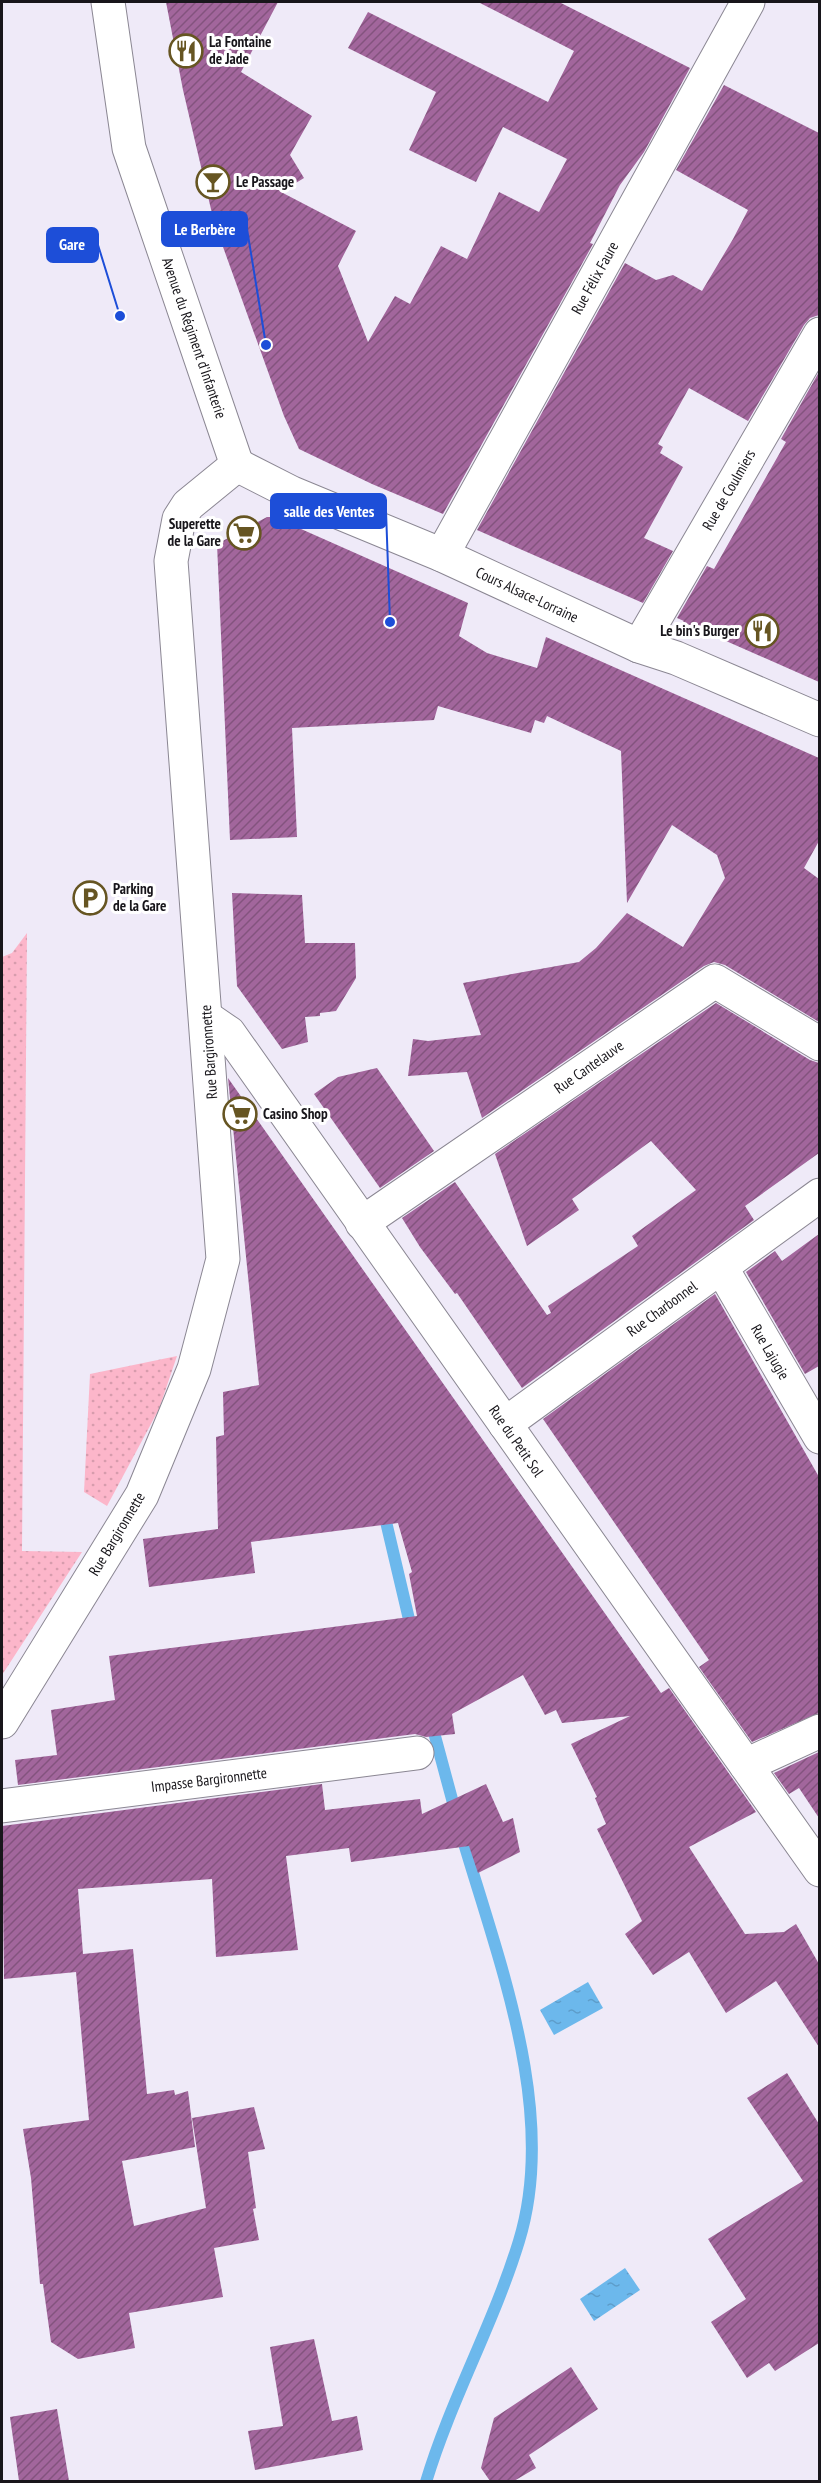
<svg xmlns="http://www.w3.org/2000/svg" width="821" height="2483" font-family="'PT Sans Narrow',sans-serif">
<defs>
<pattern id="grass-dots" width="8" height="8" patternUnits="userSpaceOnUse" patternTransform="scale(1.5)"><rect width="8" height="8" fill="#fcb6ca"/><path d="M2 2h.1M6 6h.1" fill="none" stroke="#d79cad" stroke-width="1.8" stroke-linecap="round"/></pattern>
<pattern id="water-ripples" width="26" height="14" patternUnits="userSpaceOnUse" patternTransform="scale(1.5)"><rect width="26" height="14" fill="#6cb8ec"/><path d="M2 4q2-2 4 0t4 0M15 11q2-2 4 0t4 0" fill="none" stroke="#5d9dca"/></pattern>
<pattern id="building-hatch" width="6" height="6" patternUnits="userSpaceOnUse" patternTransform="scale(1.5)"><rect width="6" height="6" fill="#a2669c"/><path d="M-1 1l2-2M0 6l6-6M5 7l2-2" fill="none" stroke="#83537e"/></pattern>
</defs>
<rect width="100%" height="100%" fill="#efeaf8"/>
<!-- grass -->
<g fill="url(#grass-dots)">
<polygon points="27,933 22,1551 82,1552 2,1675 2,957 12,953"/>
<polygon points="177,1356 159,1409 107,1506 84,1492 90,1374"/>
</g>
<!-- water -->
<g fill="url(#water-ripples)">
<polygon points="588,1982 603,2008 554,2035 540,2010"/>
<polygon points="625,2268 640,2290 594,2321 580,2299"/>
</g>
<g fill="none" stroke-linecap="round" stroke-linejoin="round">
<!-- stream -->
<g stroke="#6cb8ec" stroke-width="12">
<polyline points="383,1509 412,1632"/>
<polyline points="432,1725 456,1814"/>
<path d="M426 2482C451 2399 494 2323 519 2241 559 2111 497 1957 461 1833"/>
</g>
</g>
<!-- building -->
<g fill="url(#building-hatch)">
<polygon points="166,2 278,2 241,72 312,116 290,155 304,178 281,192 356,231 338,266 368,342 395,296 410,304 441,246 467,259 499,192 539,212 567,159 503,127 476,182 409,150 436,92 348,48 368,12 548,102 574,51 478,2 559,2 690,68 644,152 620,185 590,243 593,244 443,514 372,484 299,449 284,416 214,222 183,90"/>
<polygon points="724,85 819,133 819,315 810,318 804,325 748,421 689,388 658,444 663,447 660,453 683,467 644,538 673,551 643,603 477,530 625,263 656,280 673,275 702,291 733,239 748,210 676,170"/>
<polygon points="819,372 819,682 683,622 684,621 677,618 707,566 714,569 786,442 781,439"/>
<polygon points="267,517 274,517 468,603 459,636 487,653 537,668 546,637 819,758 819,841 804,868 819,879 819,1022 725,965 714,962 704,966 482,1118 467,1072 408,1076 413,1039 428,1041 481,1035 463,983 579,962 596,948 627,913 683,947 725,878 717,855 672,825 627,903 621,751 547,716 544,723 535,720 531,733 438,706 434,720 292,728 297,837 230,840 217,544"/>
<polygon points="232,893 302,895 305,943 355,943 356,978 336,1011 320,1013 320,1016 305,1017 308,1042 282,1049 237,986"/>
<polygon points="716,1003 810,1060 819,1063 819,1153 745,1206 754,1220 522,1388 457,1293 455,1294 420,1247 402,1218 455,1182 547,1315 551,1313 548,1306 638,1246 632,1236 696,1190 651,1141 572,1199 579,1210 527,1246 495,1154"/>
<polygon points="377,1068 434,1151 380,1188 314,1094 338,1077"/>
<polygon points="228,1078 661,1693 669,1688 756,1812 689,1847 745,1934 784,1932 796,1924 819,1964 819,2047 776,1981 726,2013 689,1952 653,1975 625,1934 642,1921 597,1829 606,1824 595,1798 597,1797 571,1744 630,1716 562,1723 556,1710 545,1715 523,1675 452,1714 455,1734 426,1737 415,1734 18,1785 15,1760 57,1755 51,1710 115,1700 109,1656 417,1616 409,1574 412,1572 398,1523 251,1542 255,1573 149,1587 143,1539 218,1529 216,1437 224,1435 223,1392 259,1385"/>
<polygon points="819,1234 819,1366 805,1374 746,1272 775,1251 782,1261"/>
<polygon points="715,1294 819,1477 819,1713 752,1742 699,1667 709,1660 543,1419"/>
<polygon points="819,1752 819,1818 799,1788 789,1794 774,1773"/>
<polygon points="322,1784 325,1810 420,1799 422,1814 486,1784 503,1822 513,1818 520,1852 478,1873 469,1846 351,1862 349,1848 286,1856 298,1950 216,1957 212,1879 78,1889 83,1954 133,1949 147,2094 174,2090 175,2095 188,2091 195,2147 122,2161 134,2226 206,2208 192,2118 254,2107 265,2149 248,2152 256,2208 253,2209 259,2240 214,2248 223,2297 129,2313 135,2348 78,2359 51,2342 43,2284 40,2284 31,2178 23,2129 89,2120 76,1972 4,1979 2,1826"/>
<polygon points="787,2073 819,2124 819,2343 775,2371 769,2363 747,2378 711,2322 746,2299 708,2239 803,2181 747,2098"/>
<polygon points="314,2339 332,2421 357,2416 363,2450 255,2470 248,2431 283,2426 270,2347"/>
<polygon points="571,2367 598,2409 529,2455 536,2468 514,2481 490,2481 481,2468 494,2418"/>
<polygon points="57,2409 69,2481 19,2481 10,2417"/>
</g>
<g fill="none" stroke-linecap="round" stroke-linejoin="round">
<defs>
<g id="minor">
<polyline points="108,2 129,148 237,465"/>
<polyline points="237,465 292,493 442,555 639,646 676,658 820,720"/>
<polyline points="442,555 748,2"/>
<polyline points="639,646 820,334"/>
<polyline points="207,1018 229,1033 820,1870"/>
<polyline points="362,1223 715,981 820,1044"/>
<polyline points="721,1267 820,1437"/>
<polyline points="505,1424 820,1195"/>
<polyline points="2,1722 142,1495 194,1369 223,1259 171,561 179,519 188,505 237,465"/>
<polyline points="746,1765 820,1731"/>
<polyline points="2,1806 417,1753"/>
</g>
</defs>
<!-- minor casing -->
<use href="#minor" stroke="#8b8793" stroke-width="35"/>
<!-- minor -->
<use href="#minor" stroke="#fff" stroke-width="33"/>
</g>
<!-- icons -->
<defs>
<symbol id="restaurant-ring" viewBox="-11 -11 22 22"><circle r="9.5" fill="#fff" stroke="#652" stroke-width="1.5"/><path d="M-5-6h1v4h1v-4h1v4h1v-4h1v5L-1.5 .5V6h-2V.5L-5-1ZM5-6V6H3V1.5H1.5Q1.5-4 5-6Z" fill="#652"/></symbol>
<symbol id="bar-ring" viewBox="-11 -11 22 22"><circle r="9.5" fill="#fff" stroke="#652" stroke-width="1.5"/><path d="M-6-5H6L.8 .8V4.5H3.5V6h-7V4.5H-.8V.8Z" fill="#652"/></symbol>
<symbol id="supermarket-ring" viewBox="-11 -11 22 22"><circle r="9.5" fill="#fff" stroke="#652" stroke-width="1.5"/><path d="M-6-5.5h2.5l.6 2H6L4.5 2H-2.5L-4.4-4H-6ZM-1.5 3.2a1.3 1.3 0 1 0 .1 0ZM3 3.2a1.3 1.3 0 1 0 .1 0Z" fill="#652"/></symbol>
<symbol id="parking-ring" viewBox="-11 -11 22 22"><circle r="9.5" fill="#fff" stroke="#652" stroke-width="1.5"/><path d="M-3.5-5.5H1a3.5 3.5 0 0 1 0 7H-1V5.5H-3.5ZM-1-3.4V-.6H.8a1.4 1.4 0 0 0 0-2.8Z" fill="#652"/></symbol>
</defs>
<g fill-rule="evenodd">
<use href="#restaurant-ring" x="167" y="32" width="38" height="38"/>
<use href="#bar-ring" x="194" y="163" width="38" height="38"/>
<use href="#supermarket-ring" x="225" y="514" width="38" height="38"/>
<use href="#restaurant-ring" x="743" y="612" width="38" height="38"/>
<use href="#parking-ring" x="71" y="879" width="38" height="38"/>
<use href="#supermarket-ring" x="221" y="1095" width="38" height="38"/>
</g>
<g text-anchor="middle" stroke-width="6" stroke-linejoin="round" paint-order="stroke">
<!-- poi labels -->
<g font-size="15" font-weight="bold" fill="#18161b" stroke="#fff" text-anchor="start">
<text x="209" y="47">La Fontaine<tspan x="209" dy="17">de Jade</tspan></text>
<text x="236" y="187">Le Passage</text>
<text x="221" y="529" text-anchor="end">Superette<tspan x="221" dy="17">de la Gare</tspan></text>
<text x="739" y="636" text-anchor="end">Le bin's Burger</text>
<text x="113" y="894">Parking<tspan x="113" dy="17">de la Gare</tspan></text>
<text x="263" y="1119">Casino Shop</text>
</g>
<!-- street labels -->
<g font-size="15" fill="#18161b" stroke="#fff">
<text transform="translate(595 278) rotate(-61)" y="5">Rue Félix Faure</text>
<text transform="translate(194 338) rotate(71)" y="5">Avenue du Régiment d'Infanterie</text>
<text transform="translate(729 490) rotate(-60)" y="5">Rue de Coulmiers</text>
<text transform="translate(527 595) rotate(25)" y="5">Cours Alsace-Lorraine</text>
<text transform="translate(209 1052) rotate(-94)" y="5">Rue Bargironnette</text>
<text transform="translate(589 1067) rotate(-35)" y="5">Rue Cantelauve</text>
<text transform="translate(662 1309) rotate(-36)" y="5">Rue Charbonnel</text>
<text transform="translate(770 1352) rotate(60)" y="5">Rue Lajugie</text>
<text transform="translate(516 1441) rotate(55)" y="5">Rue du Petit Sol</text>
<text transform="translate(117 1534) rotate(-59)" y="5">Rue Bargironnette</text>
<text transform="translate(209 1780) rotate(-7)" y="5">Impasse Bargironnette</text>
</g>
</g>
<!-- callouts -->
<path fill="none" stroke="#1d4ed8" stroke-width="2" d="M266 345L247 229M120 316L98 245M390 622L386 511"/>
<g fill="#1d4ed8" stroke="#fff" stroke-width="2">
<circle cx="266" cy="345" r="6"/>
<circle cx="120" cy="316" r="6"/>
<circle cx="390" cy="622" r="6"/>
</g>
<g fill="#1d4ed8" stroke="#1d4ed8" stroke-width="2">
<rect x="162" y="212" width="85" height="34" rx="6"/>
<rect x="47" y="228" width="51" height="34" rx="6"/>
<rect x="271" y="494" width="115" height="34" rx="6"/>
</g>
<g font-size="16" text-anchor="middle" font-weight="bold" fill="#fff">
<text x="205" y="235">Le Berbère</text>
<text x="72" y="250">Gare</text>
<text x="329" y="517">salle des Ventes</text>
</g>
<!-- border -->
<rect width="821" height="2483" fill="none" stroke="#18161b" stroke-width="6"/>
</svg>
